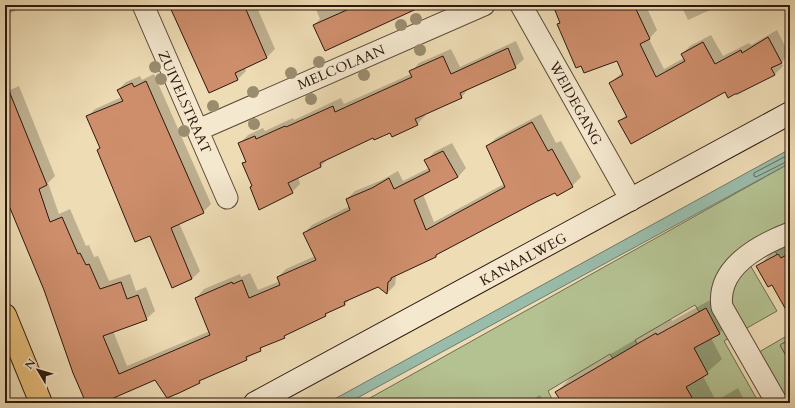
<svg xmlns="http://www.w3.org/2000/svg" width="795" height="408" font-family="Cardo,serif">
<rect width="100%" height="100%" fill="#eedcb5"/>
<filter id="stains"><feTurbulence type="fractalNoise" baseFrequency=".005" numOctaves="4"/><feColorMatrix values="0 0 0 0 .2 0 0 0 0 .09 0 0 0 0 .02 0 0 0 .5 -.17"/></filter>
<radialGradient id="worn" r=".72"><stop offset=".6" stop-color="#630" stop-opacity="0"/><stop offset="1" stop-color="#630" stop-opacity=".3"/></radialGradient>
<!-- green -->
<g fill="#b4c191" stroke="#706c4f">
<polygon points="790,163 790,257 781,262 775,251 750,265 777,311 724,341 759,403 683,403 663,346 713,336 695,305 635,340 649,364 625,378 610,354 548,391 552,399 544,403 361,403"/>
<polygon points="790,334 790,339 780,345 790,363 790,403 782,403 754,355"/>
</g>
<!-- water -->
<polygon fill="#9abcaa" stroke="#6e7a6b" points="790,149 790,163 348,403 332,403 331,401"/>
<!-- shadow -->
<g fill="#0003">
<polygon points="5,5 29,5 8,14"/>
<polygon points="170,5 256,5 275,49 267,57 245,68 246,71 238,79 210,92"/>
<polygon points="314,5 420,5 314,25 320,19"/>
<polygon points="554,5 654,5 647,8 657,30 649,39 664,69 684,58 682,54 690,46 711,35 723,56 749,43 751,45 777,30 789,54 781,63 783,66 774,75 620,121 627,114 610,83 623,72 617,60 558,25 561,21"/>
<polygon points="681,5 721,5 688,20"/>
<polygon points="516,41 524,59 515,67 469,88 461,98 425,114 425,116 417,124 374,137 329,158 321,166 298,177 300,184 292,192 253,185 243,164 247,160 239,144 248,135 263,128 265,131 293,118 294,120 341,98 344,104 411,74 411,72 419,63 451,49 460,67"/>
<polygon points="154,74 211,204 203,212 179,223 200,271 192,279 150,235 98,150 101,147 88,116 95,109 122,97 118,90 126,82 140,76 142,80"/>
<polygon points="5,79 10,90 19,86 55,176 48,183 59,214 70,209 86,246 89,245 94,257 98,256 109,281 130,274 136,291 146,287 155,311 146,319 113,331 127,366 210,331 196,298 204,289 240,274 241,277 250,273 258,290 280,281 278,277 286,269 315,256 304,233 312,225 350,206 347,199 355,191 382,180 398,171 403,181 429,168 426,161 434,152 452,143 466,168 458,177 423,194 434,222 504,184 487,146 496,138 541,114 556,143 561,141 581,177 572,186 557,195 555,192 440,251 436,256 396,275 395,285 387,293 378,286 351,298 345,304 330,310 325,316 289,333 284,337 266,345 246,359 203,378 179,392 156,379 99,403 87,403 24,239 5,196"/>
<polygon points="790,242 790,315 773,283 758,267 772,252"/>
<polygon points="721,294 734,318 719,333 711,338 722,359 703,376 716,401 738,388 746,403 563,403 557,392 571,377 671,319 672,321"/>
<polygon points="790,336 790,364 780,346"/>
<polygon points="540,395 545,403 526,403"/>
</g>
<g fill="none" stroke-linecap="round" stroke-linejoin="round">
<!-- shore -->
<polyline stroke="#646a5c" stroke-width="1" points="790,154 754,173 754,176 756,177 790,160"/>
</g>
<!-- building -->
<g fill="#ce8e6c" stroke="#2d180d">
<polygon points="169,5 244,5 267,58 235,73 238,80 209,93"/>
<polygon points="358,5 425,5 325,51 313,25"/>
<polygon points="553,5 634,5 650,39 640,44 656,77 685,61 681,54 703,42 715,64 741,50 742,53 768,37 782,63 771,68 775,75 737,94 735,94 728,98 725,92 631,144 618,121 627,117 609,83 623,75 617,61 584,73 581,66 576,68 557,24 560,23"/>
<polygon points="508,48 516,68 460,93 462,98 415,119 418,125 392,137 390,133 374,140 373,138 320,163 321,167 288,183 293,193 259,210 250,187 252,186 242,163 246,162 238,143 255,136 256,139 285,126 286,127 333,106 335,112 412,77 409,71 443,56 451,74"/>
<polygon points="5,81 47,185 39,189 50,222 62,217 78,254 80,253 86,265 89,264 100,289 121,282 127,299 138,295 147,320 103,336 119,374 210,335 195,298 232,282 233,284 242,280 249,298 280,285 277,277 316,260 303,233 350,210 346,199 372,188 389,178 394,189 430,171 424,160 443,151 458,177 414,200 426,230 505,187 486,146 532,122 548,151 552,149 573,187 557,196 555,193 538,201 436,255 436,257 391,278 391,280 388,282 387,294 378,287 344,302 345,305 325,314 326,316 284,336 285,338 260,348 261,351 246,357 247,360 199,381 200,383 179,393 167,398 155,380 102,403 86,403 73,373 44,290 5,196"/>
<polygon points="146,81 204,213 171,228 192,279 172,288 150,236 135,242 97,150 100,148 86,116 123,101 117,90 132,83 134,87"/>
<polygon points="790,253 790,317 772,285 768,287 756,266 778,254 781,258"/>
<polygon points="706,308 720,334 694,348 708,374 686,387 695,403 562,403 555,392 656,333 657,335"/>
</g>
<g fill="none" stroke-linecap="round" stroke-linejoin="round">
<defs>
<g id="street">
<polyline points="143,5 227,198"/>
<polyline points="521,5 631,200"/>
<polyline points="198,130 484,5"/>
<path d="M777 403 722 307C716 268 759 245 790 233"/>
</g>
<polyline id="secondary" points="255,403 790,113"/>
<polyline id="primary" points="5,315 41,403"/>
</defs>
<!-- street casing -->
<use href="#street" stroke="#5d4937" stroke-width="23"/>
<!-- secondary casing -->
<use href="#secondary" stroke="#2d180d" stroke-width="24"/>
<!-- primary casing -->
<use href="#primary" stroke="#2d180d" stroke-width="24"/>
<!-- street -->
<use href="#street" stroke="#f4e8cf" stroke-width="21"/>
<!-- secondary -->
<use href="#secondary" stroke="#f4e8cf" stroke-width="22"/>
<!-- primary -->
<use href="#primary" stroke="#e7be7a" stroke-width="22"/>
</g>
<!-- trees -->
<g fill="#9a8c6f">
<circle cx="416" cy="19" r="6"/>
<circle cx="401" cy="25" r="6"/>
<circle cx="420" cy="50" r="6"/>
<circle cx="319" cy="62" r="6"/>
<circle cx="155" cy="67" r="6"/>
<circle cx="291" cy="73" r="6"/>
<circle cx="364" cy="75" r="6"/>
<circle cx="161" cy="79" r="6"/>
<circle cx="253" cy="92" r="6"/>
<circle cx="311" cy="99" r="6"/>
<circle cx="213" cy="106" r="6"/>
<circle cx="254" cy="124" r="6"/>
<circle cx="184" cy="131" r="6"/>
</g>
<g text-anchor="middle" stroke-width="3" stroke-linejoin="round" paint-order="stroke">
<!-- street labels -->
<g font-size="14" fill="#2d180d" stroke="#f4e8cf">
<text transform="translate(341 67) rotate(-23)" y="5">MELCOLAAN</text>
<text transform="translate(185 102) rotate(66)" y="5">ZUIVELSTRAAT</text>
<text transform="translate(576 103) rotate(61)" y="5">WEIDEGANG</text>
<text transform="translate(523 259) rotate(-28)" y="5">KANAALWEG</text>
</g>
</g>
<!-- margin -->
<rect width="795" height="408" fill="none" stroke="#eedcb5" stroke-width="20"/>
<rect x="6" y="6" width="783" height="396" fill="none" stroke="#2d180d" stroke-width="2"/>
<rect x="10" y="10" width="775" height="388" fill="none" stroke="#2d180d"/>
<!-- north arrow -->
<g transform="translate(38 370) rotate(308)" stroke="#f4e8cf" stroke-width="3" paint-order="stroke">
<path d="M0-3L7 15L0 10L-7 15Z" fill="#2d180d"/>
<text y="-6" font-size="11" font-weight="bold" text-anchor="middle" fill="#2d180d">N</text>
</g>
<rect width="100%" height="100%" filter="url(#stains)"/>
<rect width="100%" height="100%" fill="url(#worn)"/>
</svg>
